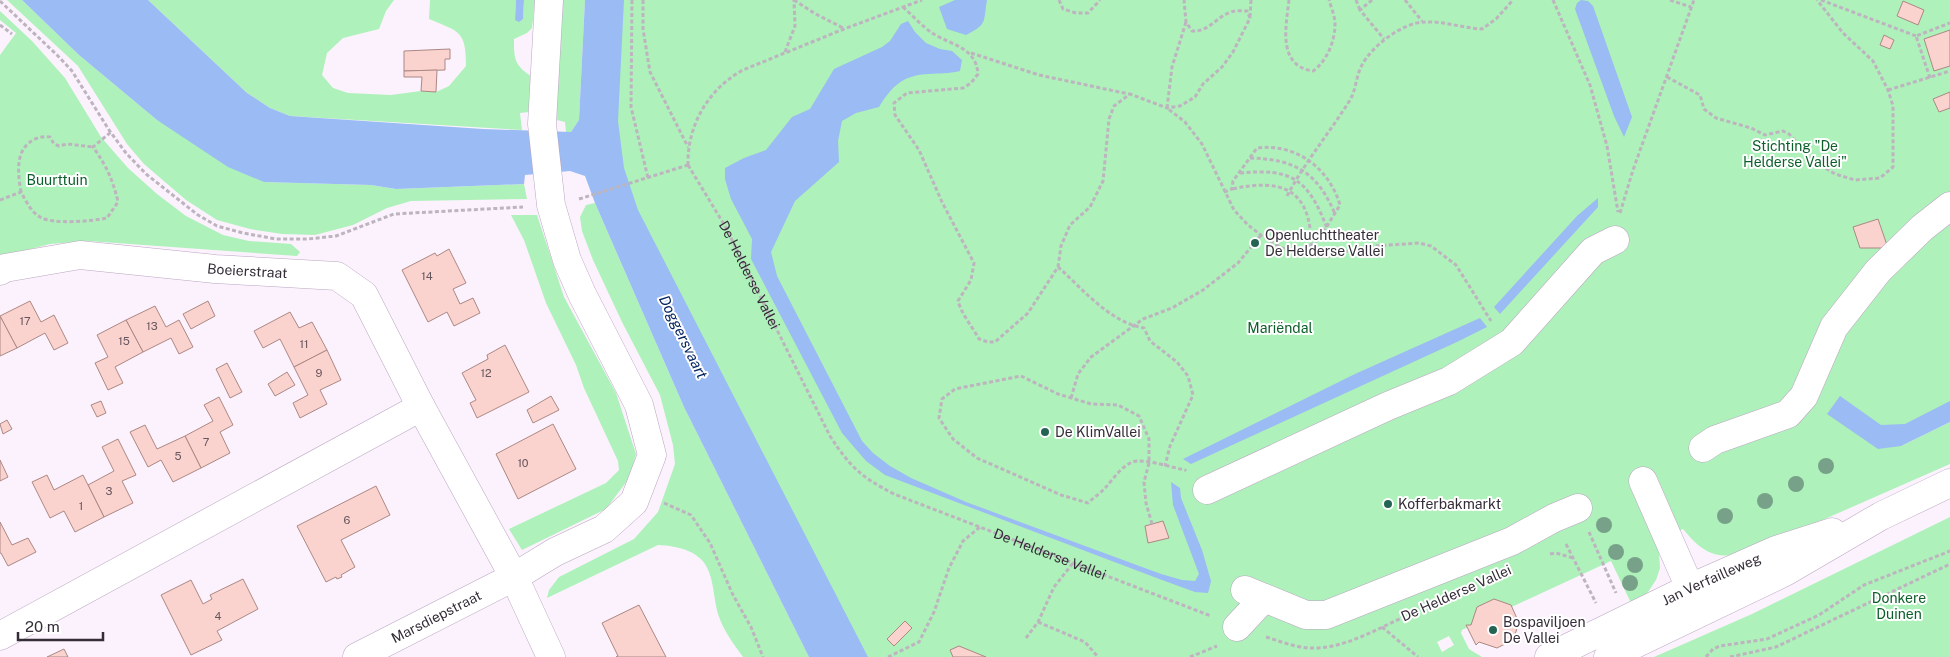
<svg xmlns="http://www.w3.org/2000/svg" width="1950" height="657" font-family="'Public Sans',sans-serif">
<rect width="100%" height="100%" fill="#fbf2fd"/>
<!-- green -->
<g fill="#aef1ba" fill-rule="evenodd">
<polygon points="7,0 22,0 79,55 157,120 264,182 371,185 396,189 524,184 527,199 411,201 387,208 353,225 315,235 282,234 250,229 217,220 186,200 144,164 127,144 78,66"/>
<path d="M148 0H394L386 11 379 29 343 38 327 53 322 75 333 88 348 93 391 95 421 91 436 92 449 86 466 66C466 31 460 32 429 19L430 0H516L515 20 523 19 524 0H535L532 28 527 33 514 39C514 58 514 65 531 76L529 112 520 113 522 130 290 116 270 108 247 93Z"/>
<polygon points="561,0 585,0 579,120 571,132 566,132 565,122 557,120 556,100"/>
<path d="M615 0H1950V412L1901 446 1950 422V464L1752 551C1719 561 1704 555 1683 529L1655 542 1659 552 1660 568 1656 580 1646 595 1631 603 1611 561 1462 630 1461 633 1469 649 1482 657H838L609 164ZM1449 636 1454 645 1442 652 1437 642Z"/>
<polygon points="0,11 32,41 65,78 101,137 128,168 157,194 186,216 223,235 249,241 291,244 300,252 297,256 88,241 50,244 0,257 0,55 16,33 0,20"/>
<path d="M595 203 684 407 809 657H743C733 643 723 630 718 614 714 600 714 585 709 572 702 551 678 546 658 545L547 598 549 590 559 577 634 539 658 512 675 464 673 445 660 395 622 322 593 260 582 231 580 217 586 205Z"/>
<polygon points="511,215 537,215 564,297 616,393 636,454 630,477 606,509 522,550 509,529 606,483 619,470 618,461 584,388 576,365 546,303 524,240"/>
<polygon points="1950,517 1950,657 1654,657 1752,614"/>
</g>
<!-- water -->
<g fill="#9abbf3">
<polygon points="22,0 148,0 247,93 270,108 290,116 483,129 571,132 579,120 585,0 624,0 618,121 624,168 638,210 868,657 809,657 684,407 595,203 585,176 570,171 525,175 524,184 396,189 371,185 264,182 228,167 157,120 79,55"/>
<polygon points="516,0 524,0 523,19 519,22 515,20"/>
<path d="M955 0H987C983 22 988 24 966 35L947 29 939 7Z"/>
<polygon points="1581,0 1588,1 1593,6 1632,117 1624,137 1614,116 1575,9 1577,3"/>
<path d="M908 21 915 32 926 43 940 49 952 51 962 60 960 71C947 74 941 73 929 74 903 75 892 86 879 107L856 113 842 121 838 141 839 162 795 201 771 252 777 276 862 441 873 453 890 466 911 478 966 502 1161 574 1182 580 1195 581 1199 574 1173 505 1171 482 1180 488 1181 498 1202 550 1211 581 1208 593 1195 592 1162 580 885 475 866 461 842 433 751 259 752 239 731 199 725 179V168L744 158 766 150 792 117 810 109 834 69 882 47 890 41 901 24Z"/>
<polygon points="1598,198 1598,207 1500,314 1494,307 1577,216"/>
<polygon points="1480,318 1487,327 1459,341 1191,464 1183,459 1355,374"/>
<polygon points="1840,396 1881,425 1905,424 1950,401 1950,422 1901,446 1878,449 1827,414"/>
</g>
<!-- building -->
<g fill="#fad2ce" stroke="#ac8884">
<polygon points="1903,1 1924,10 1918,25 1897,16"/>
<polygon points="1950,30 1950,66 1934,71 1924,39"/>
<polygon points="1884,35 1894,40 1890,49 1880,45"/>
<polygon points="450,49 450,59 445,59 445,70 404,71 404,51"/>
<polygon points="437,70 436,92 421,91 422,77 404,77 404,71"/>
<polygon points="1950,92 1950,108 1939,112 1933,99"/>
<polygon points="1878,219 1888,248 1860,248 1853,227"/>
<polygon points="449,249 466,283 453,289 460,304 473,298 480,313 454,326 447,312 428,322 402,270 435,253 437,256"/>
<polygon points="30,301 41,322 54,315 68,343 54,350 45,333 17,348 0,316"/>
<polygon points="208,301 215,316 191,329 183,314"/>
<polygon points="155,306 166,327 179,320 193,347 179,354 171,338 143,352 126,320"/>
<polygon points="290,312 299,328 312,322 327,350 294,367 280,339 263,348 254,331"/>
<polygon points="0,316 17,348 0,356"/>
<polygon points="126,320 143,352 115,367 123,383 108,390 95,363 108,357 97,335"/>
<polygon points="505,345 529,392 477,418 470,403 476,400 462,373 488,359 487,355"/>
<polygon points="327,350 341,380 320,390 327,404 300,418 293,403 308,395 294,367"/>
<polygon points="227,363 242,392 230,398 216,369"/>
<polygon points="287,372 295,385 275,396 268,384"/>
<polygon points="551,396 559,410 533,423 527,410"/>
<polygon points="219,397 233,425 220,432 230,453 201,468 185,436 213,421 204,405"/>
<polygon points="101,401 106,413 97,417 91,405"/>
<polygon points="7,420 12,429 3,434 0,424"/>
<polygon points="553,424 576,469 518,499 496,454"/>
<polygon points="145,425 157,449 185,436 201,468 173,482 161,460 148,467 130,432"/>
<polygon points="118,439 136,475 122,481 133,503 104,517 88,485 114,471 102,447"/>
<polygon points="0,460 8,477 0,481"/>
<polygon points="47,475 54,490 83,475 104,517 75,532 64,511 50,518 32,482"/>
<polygon points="376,486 390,515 341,540 355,567 341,575 342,577 337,579 336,577 326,582 297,526"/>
<polygon points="1163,521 1169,538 1148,543 1145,526"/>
<polygon points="0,522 12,545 28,538 36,552 8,566 1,553 0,553"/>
<polygon points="243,579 258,609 217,631 222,640 191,655 161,595 191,580 203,604 212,599 210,595"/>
<polygon points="1494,599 1511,605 1519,623 1513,640 1497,648 1479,642 1476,645 1466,625 1471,625 1477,607"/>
<polygon points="639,605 666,657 616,657 618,656 602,623"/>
<polygon points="905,621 912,628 894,646 887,639"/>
<polygon points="959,646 986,657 953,657 950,650"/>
<polygon points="64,649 68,657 47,657"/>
</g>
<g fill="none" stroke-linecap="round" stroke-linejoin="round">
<defs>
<g id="minor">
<path id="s2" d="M0 271 5 268 80 255 215 269 337 276 364 295 421 407 514 577 551 657"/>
<polyline points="1703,448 1715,440 1788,414 1804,396 1834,327 1878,271 1922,228 1950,206"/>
<polyline points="1643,481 1697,604"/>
<polyline points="1207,490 1388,406 1449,381 1512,342 1593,251 1615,240"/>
<polyline points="1245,590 1306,615 1326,615 1512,541 1554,518 1578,508"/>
<polyline points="1237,627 1264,598"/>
<polyline points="0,636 421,407"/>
<path id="s3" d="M357 657 514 577 555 552 604 529 634 502 652 455 639 405 582 294 567 260 551 205 542 124 549 0"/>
<path id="s4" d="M1549 657 1690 588 1776 550 1832 532"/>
<polyline points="1608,657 1785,572 1881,516 1950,483"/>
</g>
</defs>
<!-- minor casing -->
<use href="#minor" stroke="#bba6c2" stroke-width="29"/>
<!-- path -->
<g stroke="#bdb4bf" stroke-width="3" stroke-dasharray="4 2.5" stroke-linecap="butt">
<polyline points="632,0 631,107 648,178"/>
<polyline points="643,0 643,29 650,72 688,147"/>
<polyline points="794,0 814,13 843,28"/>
<polyline points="1059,0 1063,9 1076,13 1088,13 1100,0"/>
<path d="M1289 0C1286 26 1277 66 1313 71 1327 61 1335 41 1335 24 1335 16 1331 7 1329 0"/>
<polyline points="1356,0 1360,10"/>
<polyline points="1372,0 1360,10 1384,39"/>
<polyline points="1405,0 1422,21"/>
<polyline points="1553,0 1590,85 1607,146 1618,212"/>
<polyline points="1670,0 1691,7"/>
<polyline points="1821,0 1916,36"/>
<polyline points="0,1 58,56 72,71 109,130 126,153 146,174 198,215 217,226 243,233 276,239 308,239 336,236 394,214 523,207"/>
<path d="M903 7C912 15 922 26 932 33 951 45 976 47 978 74L971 83 963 88 907 93 894 103 895 115 919 150 942 202 974 263 971 280 958 301C962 315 972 326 979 339L988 342H995L1028 313 1058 267 1061 246 1070 225 1090 207 1103 181 1109 119 1114 106 1130 94 1167 108 1180 106 1195 97 1203 84 1222 67 1233 52 1250 18 1247 11C1242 11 1235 10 1231 12 1216 17 1209 32 1192 31L1186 22 1184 0"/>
<polyline points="1250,17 1251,0"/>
<polyline points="1186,22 1172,67 1167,108 1185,122 1202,144 1234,210 1248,225 1262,236 1282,248 1304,255 1327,257 1361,247 1419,243 1431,246 1456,265 1491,321"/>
<polyline points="0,25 12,34"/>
<polyline points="785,52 795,26 794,0"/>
<polyline points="971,53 1039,75 1129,94"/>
<polyline points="1667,77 1700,95 1704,109 1716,118 1751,128 1765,135 1783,131 1789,134 1814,161 1835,174 1855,180 1880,178 1893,167 1893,106 1888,90 1873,61 1843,33 1817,0"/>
<polyline points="1930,78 1916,36 1950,23"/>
<polyline points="1888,90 1950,71"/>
<path d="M1250 158C1295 159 1318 173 1335 214"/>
<path id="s1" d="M688 165 725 226 830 436C850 467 861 477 894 494L1211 616"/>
<path d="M688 165C687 126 708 89 743 70L844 29 922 0"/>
<path d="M1240 173C1292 168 1308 179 1327 228"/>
<path d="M21 192C18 174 14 149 35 139 40 137 45 136 50 137L54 144 59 146 67 144 93 147"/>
<path d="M1224 192 1232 189 1233 181 1257 148C1296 143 1329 168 1340 205L1319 239 1311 245C1311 189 1282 178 1232 189"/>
<path d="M1287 196C1305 162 1330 132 1350 100 1356 90 1356 77 1361 67 1370 47 1403 22 1425 22 1444 21 1462 28 1482 29L1496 19 1513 0"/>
<polyline points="579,199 688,165"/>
<path d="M0 200 21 192C26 201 31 212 40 217 53 225 93 221 107 218L118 202C113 180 106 165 93 147L111 132"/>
<polyline points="1620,213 1633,170 1694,0"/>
<polyline points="1311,255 1311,245"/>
<path d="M1058 267C1083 289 1109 322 1144 328L1150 341 1177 362 1188 376 1193 395 1170 446 1165 466"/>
<polyline points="1071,398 1078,374 1091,357 1143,319 1172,308 1203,290 1238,263 1261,235"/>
<polyline points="664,503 691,515 710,543 733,595 751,627 763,657"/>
<path d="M1152 524 1146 503 1144 482 1149 463V439L1139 416 1118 405 1091 404 1058 394 1021 376 955 389 942 399 939 418 953 439 977 458 1061 495 1088 503C1094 497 1101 493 1106 487 1114 478 1125 461 1138 461 1153 461 1170 467 1185 470L1186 471"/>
<polyline points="1589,532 1616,593"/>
<polyline points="1566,544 1596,603"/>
<polyline points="1550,554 1556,553 1573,558"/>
<polyline points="1038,622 1085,642 1098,657"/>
<polyline points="1382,627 1418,657"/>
<path d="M1266 637C1276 640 1286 644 1296 646 1334 655 1370 632 1404 617"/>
<polyline points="1026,638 1038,622 1054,587 1073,563"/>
<polyline points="888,657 919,642 934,612 949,568 963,541 980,527"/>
<polyline points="1190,657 1217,646"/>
<polyline points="1706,657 1713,649 1720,646 1767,639 1819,615 1864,585 1950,551"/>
<polyline points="1730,657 1776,647 1950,564"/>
</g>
<!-- minor -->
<use href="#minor" stroke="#fff" stroke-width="28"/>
</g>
<!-- trees -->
<g fill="#78a189">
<circle cx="1826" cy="466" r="8"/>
<circle cx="1796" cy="484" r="8"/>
<circle cx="1765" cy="501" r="8"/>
<circle cx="1725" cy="516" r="8"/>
<circle cx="1604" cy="525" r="8"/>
<circle cx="1616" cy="552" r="8"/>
<circle cx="1635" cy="565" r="8"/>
<circle cx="1630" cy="583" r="8"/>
</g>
<!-- markers -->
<g fill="#246452" stroke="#fff" stroke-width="2">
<circle cx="1255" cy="243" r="5"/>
<circle cx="1045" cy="432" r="5"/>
<circle cx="1388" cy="504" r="5"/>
<circle cx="1493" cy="630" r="5"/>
</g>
<g text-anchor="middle" stroke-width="4" stroke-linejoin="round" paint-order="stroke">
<!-- number labels -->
<g font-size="11" fill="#66565d">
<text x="427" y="280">14</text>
<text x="25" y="325">17</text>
<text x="152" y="330">13</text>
<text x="124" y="345">15</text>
<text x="304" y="348">11</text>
<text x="319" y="377">9</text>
<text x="486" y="377">12</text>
<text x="206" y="446">7</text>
<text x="178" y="460">5</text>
<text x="523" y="467">10</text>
<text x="109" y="495">3</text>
<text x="81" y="510">1</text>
<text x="347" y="524">6</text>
<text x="218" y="620">4</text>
</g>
<!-- park labels -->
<g font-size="14" fill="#0c5f2a" stroke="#fff">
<text x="1795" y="151">Stichting "De<tspan x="1795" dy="16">Helderse Vallei"</tspan></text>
<text x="57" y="185">Buurttuin</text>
<text x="1280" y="333">Mariëndal</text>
<text x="1899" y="603">Donkere<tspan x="1899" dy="16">Duinen</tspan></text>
</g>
<!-- poi labels -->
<g font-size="14" fill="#342c37" stroke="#fff" text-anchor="start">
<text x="1265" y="240">Openluchttheater<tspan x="1265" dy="16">De Helderse Vallei</tspan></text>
<text x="1055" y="437">De KlimVallei</text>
<text x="1398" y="509">Kofferbakmarkt</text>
<text x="1503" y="627">Bospaviljoen<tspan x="1503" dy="16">De Vallei</tspan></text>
</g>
<!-- street labels -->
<g font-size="14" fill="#342c37" stroke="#fff">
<text dy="5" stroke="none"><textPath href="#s2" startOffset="250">Boeierstraat</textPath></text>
<text dy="5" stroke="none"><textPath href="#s1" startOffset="126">De Helderse Vallei</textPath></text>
<text dy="5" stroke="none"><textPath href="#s1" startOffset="561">De Helderse Vallei</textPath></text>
<text dy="5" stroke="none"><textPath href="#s4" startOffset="180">Jan Verfailleweg</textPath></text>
<text transform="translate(1456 593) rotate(-24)" y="5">De Helderse Vallei</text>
<text dy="5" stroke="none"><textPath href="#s3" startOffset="89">Marsdiepstraat</textPath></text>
</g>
<!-- water labels -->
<g font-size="15" font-style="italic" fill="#052662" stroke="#fff">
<text transform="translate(683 337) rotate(64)" y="5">Doggersvaart</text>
</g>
</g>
<!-- scale -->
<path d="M18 632v8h85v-8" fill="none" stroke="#342c37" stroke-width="2.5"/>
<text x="25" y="632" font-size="15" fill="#342c37" stroke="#ffffff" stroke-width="4" paint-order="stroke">20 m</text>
</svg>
